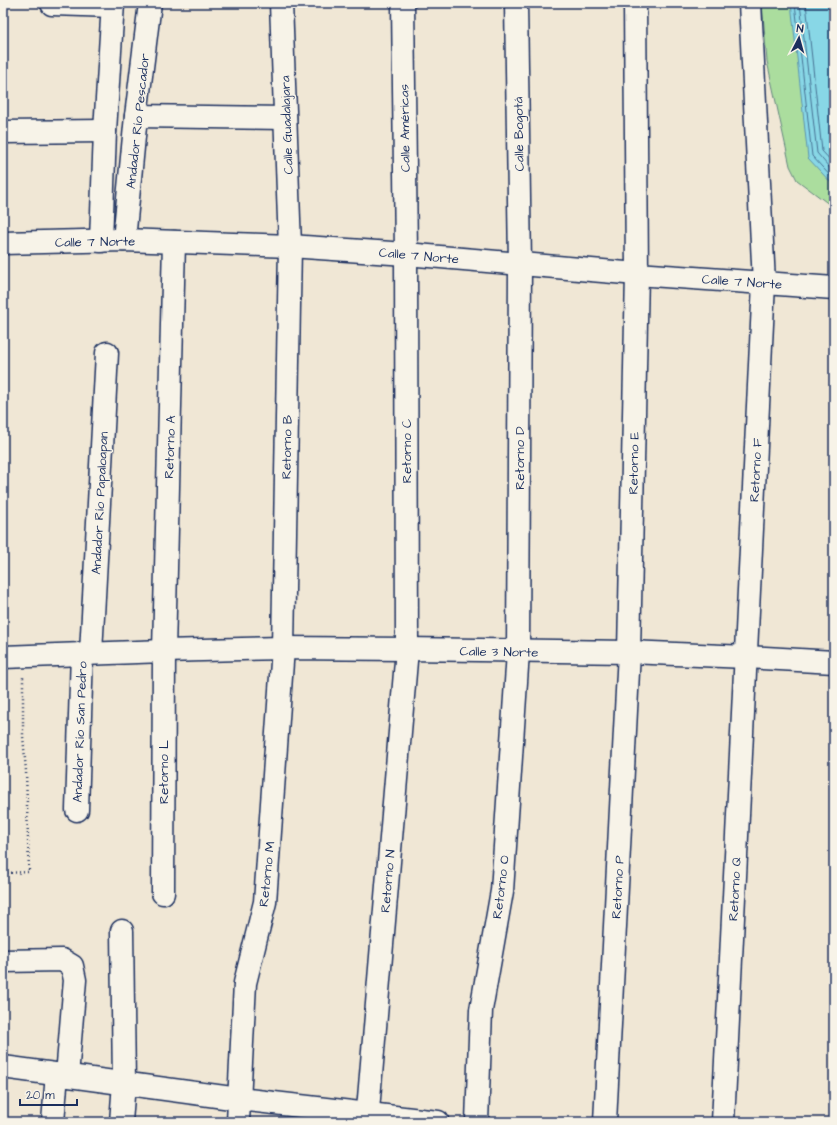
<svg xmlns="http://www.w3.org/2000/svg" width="837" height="1125" font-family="'Architects Daughter',sans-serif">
<rect width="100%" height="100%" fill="#f0e7d5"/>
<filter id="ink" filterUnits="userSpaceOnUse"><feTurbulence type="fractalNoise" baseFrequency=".025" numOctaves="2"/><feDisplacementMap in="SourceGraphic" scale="8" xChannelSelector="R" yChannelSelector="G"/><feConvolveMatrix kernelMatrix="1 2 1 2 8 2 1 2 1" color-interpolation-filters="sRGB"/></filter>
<g filter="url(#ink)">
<!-- green -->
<polygon fill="#abdd9e" stroke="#63867e" points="762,3 834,3 834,208 797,180 790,166 767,61"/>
<!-- water -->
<polygon fill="#88d7e6" stroke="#5c94b0" points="791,3 834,3 834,186 808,158"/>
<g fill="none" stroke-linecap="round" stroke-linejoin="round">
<!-- shore -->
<g stroke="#477294" stroke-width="1">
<polyline points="795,3 812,156 834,180"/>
<polyline points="800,3 817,153 834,173"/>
<polyline points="806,3 822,151 834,164"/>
</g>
<defs>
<g id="street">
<polyline points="52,4 113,6"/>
<polyline points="136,116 285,118"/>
<polyline points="3,132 105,131"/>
<polyline points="124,240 136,116 150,3"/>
<polyline points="101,241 105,131 113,3"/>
<polyline points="3,243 124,240 290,246 406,254 637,274 834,288"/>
<polyline points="91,653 107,353"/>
<polyline points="3,657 164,651 283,648 407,649 629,652 746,657 834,662"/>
<polyline points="77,810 82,653"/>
<polyline points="163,893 164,651 174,242"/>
<polyline points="3,961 62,960 72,966 75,980 67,1076"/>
<polyline points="53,1122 57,1074"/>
<polyline points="121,1122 124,1083 122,931"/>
<polyline points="238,1122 245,983 265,902 283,648 290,246 281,3"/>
<polyline points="367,1122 407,649 406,254 403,3"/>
<polyline points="477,1122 481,1010 502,891 518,652 520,264 516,3"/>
<polyline points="605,1122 629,652 637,274 635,3"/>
<polyline points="723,1122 764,283 750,3"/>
</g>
<polyline id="secondary" points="3,1067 239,1099 438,1122"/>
</defs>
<!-- street casing -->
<use href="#street" stroke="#1b2f5e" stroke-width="25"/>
<!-- secondary casing -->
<use href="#secondary" stroke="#1b2f5e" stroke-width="25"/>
<!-- path -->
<polyline stroke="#1b2f5e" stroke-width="2.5" stroke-dasharray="1 3" stroke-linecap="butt" points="3,873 29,872 26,771 23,736 23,677"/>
<!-- street -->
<use href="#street" stroke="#f7f3e8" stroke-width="22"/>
<!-- secondary -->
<use href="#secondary" stroke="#f7f3e8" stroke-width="22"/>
</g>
</g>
<g text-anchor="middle" stroke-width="3" stroke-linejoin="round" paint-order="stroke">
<!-- street labels -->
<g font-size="13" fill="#1b2f5e" stroke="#f7f3e8">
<text transform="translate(137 121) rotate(-84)" y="5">Andador Río Pescador</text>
<text transform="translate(286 125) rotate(-92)" y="5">Calle Guadalajara</text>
<text transform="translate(404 128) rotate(-91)" y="5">Calle Américas</text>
<text transform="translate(518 134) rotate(-91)" y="5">Calle Bogotá</text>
<text transform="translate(95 241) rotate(-1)" y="5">Calle 7 Norte</text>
<text transform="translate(419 255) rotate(5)" y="5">Calle 7 Norte</text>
<text transform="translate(742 281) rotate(4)" y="5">Calle 7 Norte</text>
<text transform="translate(169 447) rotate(-88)" y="5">Retorno A</text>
<text transform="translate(286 447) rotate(-89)" y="5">Retorno B</text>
<text transform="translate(406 451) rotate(-90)" y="5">Retorno C</text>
<text transform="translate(519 458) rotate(-90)" y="5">Retorno D</text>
<text transform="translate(633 463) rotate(-89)" y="5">Retorno E</text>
<text transform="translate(755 470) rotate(-87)" y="5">Retorno F</text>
<text transform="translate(99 503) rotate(-87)" y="5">Andador Río Papaloapan</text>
<text transform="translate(499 651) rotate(1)" y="5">Calle 3 Norte</text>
<text transform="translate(79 732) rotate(-88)" y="5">Andador Río San Pedro</text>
<text transform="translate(163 772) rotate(-90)" y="5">Retorno L</text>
<text transform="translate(266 874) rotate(-84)" y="5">Retorno M</text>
<text transform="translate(387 881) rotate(-85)" y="5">Retorno N</text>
<text transform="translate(500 887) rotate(-83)" y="5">Retorno O</text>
<text transform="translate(617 887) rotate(-87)" y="5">Retorno P</text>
<text transform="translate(734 889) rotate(-87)" y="5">Retorno Q</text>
</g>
</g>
<!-- margin -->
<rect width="837" height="1125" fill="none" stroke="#f7f3e8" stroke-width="16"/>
<rect x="8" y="8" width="821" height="1109" fill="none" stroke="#1b2f5e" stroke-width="1.5" filter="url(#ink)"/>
<!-- north arrow -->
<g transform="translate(799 38) rotate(6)" stroke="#f7f3e8" stroke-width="3" paint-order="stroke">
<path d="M0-3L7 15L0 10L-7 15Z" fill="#1b2f5e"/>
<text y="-6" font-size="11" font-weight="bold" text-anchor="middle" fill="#1b2f5e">N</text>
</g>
<!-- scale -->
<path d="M20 1099v6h57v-6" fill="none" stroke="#1b2f5e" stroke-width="2"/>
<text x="26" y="1099" font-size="12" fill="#1b2f5e" stroke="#f7f3e8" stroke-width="3" paint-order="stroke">20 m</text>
</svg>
